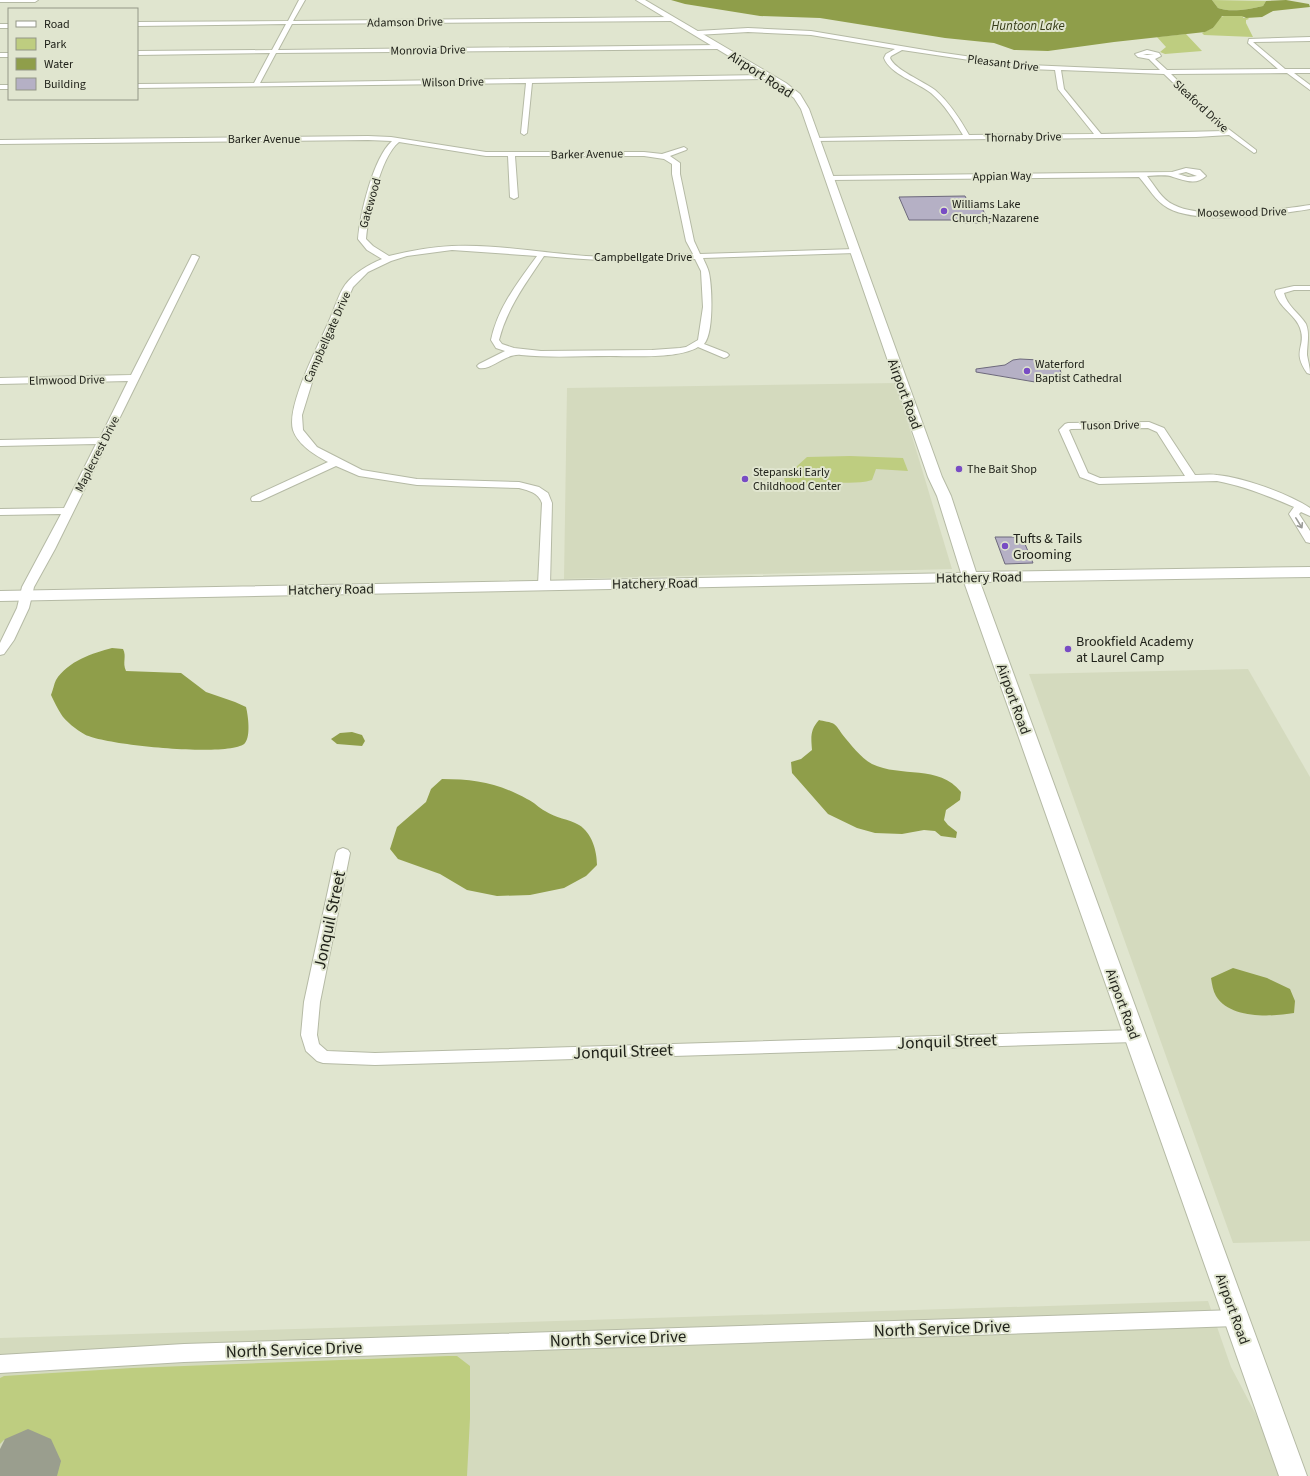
<svg xmlns="http://www.w3.org/2000/svg" width="1310" height="1476" font-family="'Source Sans 3',sans-serif">
<rect width="100%" height="100%" fill="#e0e5cf"/>
<!-- built -->
<g fill="#d4dabe">
<polygon points="896,383 952,569 564,579 567,388"/>
<polygon points="1248,669 1310,777 1310,1241 1233,1243 1029,674"/>
<polygon points="1208,1301 1231,1367 1263,1428 1281,1476 0,1476 0,1338"/>
</g>
<!-- green -->
<g fill="#becd80">
<path d="M1212 0 1265 1H1266L1263 6C1250 9 1231 13 1218 8Z"/>
<polygon points="1228,15 1244,16 1243,18 1248,18 1249,19 1246,20 1246,23 1253,37 1204,35 1202,33 1213,28 1220,17"/>
<polygon points="1186,34 1202,51 1165,54 1160,52 1166,47 1157,37"/>
<path d="M850 456 903 458 908 471 876 469 872 480C861 484 849 482 837 483 820 483 802 489 786 485L784 478 807 457Z"/>
<polygon points="448,1356 457,1356 470,1366 470,1418 467,1476 38,1476 46,1445 4,1440 0,1444 0,1378 4,1376 132,1368"/>
</g>
<!-- water -->
<g fill="#8f9e4a">
<path d="M671 0H1212L1218 8C1231 13 1250 9 1263 6L1266 1 1286 0 1309 4 1310 7 1273 11 1262 17 1246 18 1242 16H1222L1213 28 1205 32 1114 42 1048 51 1014 50 994 43 945 38 820 18 760 16 685 4Z"/>
<path d="M112 648 123 649C127 657 122 662 126 671L181 673 206 692 235 702 246 707C248 715 251 736 245 743 233 758 101 745 84 734 77 730 65 721 61 714 57 708 54 701 51 695 53 690 54 684 56 680 68 661 93 653 112 648Z"/>
<path d="M819 720C823 721 831 722 834 724 837 726 840 731 842 734 851 745 860 757 872 764 901 778 939 764 961 792L960 800 946 810 944 820 948 825 957 832 956 838 941 836 935 831 924 830 902 834 875 833 857 828 828 814 792 773 791 762 801 759 812 750C811 737 810 730 819 720Z"/>
<polygon points="352,732 362,735 365,741 362,746 337,744 331,739 340,733"/>
<path d="M442 779C475 779 498 783 527 799 534 802 539 808 545 811 555 818 569 819 579 825 592 833 597 851 597 865L586 876 564 888 530 895 497 896 467 890 440 874 398 859 390 849 397 827 426 802 431 789Z"/>
<path d="M1233 968 1267 978 1290 989 1295 1001 1294 1013C1271 1017 1230 1019 1216 996 1213 991 1212 984 1211 978Z"/>
</g>
<g fill="none" stroke-linecap="round" stroke-linejoin="round">
<!-- taxiway -->
<polygon fill="#9a9e8e" fill-rule="evenodd" points="28,1429 51,1439 61,1461 57,1476 0,1476 0,1449 5,1439"/>
</g>
<!-- building -->
<g fill="#b5b0c5" stroke="#6d697c">
<polygon points="965,196 968,202 978,201 990,223 962,223 961,220 909,220 899,197"/>
<polygon points="1020,359 1039,360 1048,362 1060,369 1061,373 1058,377 1053,380 1035,382 976,372 976,369 1005,365 1013,360"/>
<polygon points="995,537 1022,537 1033,563 1005,564"/>
</g>
<g fill="none" stroke-linecap="round" stroke-linejoin="round">
<defs>
<g id="street">
<polygon points="0,0 38,0 35,2 0,2"/>
<polygon points="299,0 305,0 293,21 672,17 675,19 672,21 292,24 278,50 719,45 722,47 719,49 276,53 260,83 769,75 772,77 769,79 532,83 527,133 524,135 521,133 526,83 137,88 137,84 254,83 270,53 137,55 137,51 272,50 286,24 137,26 137,22 288,21"/>
<rect x="0" y="24" width="9" height="4"/>
<path d="M748 28 811 31 937 52 1029 65 1143 70H1160L1149 59 1138 57 1135 54 1147 50 1159 53 1161 56 1155 59 1167 70 1278 69 1248 43 1249 39 1310 37V41L1253 42 1285 69H1310V73H1294L1310 85V90L1287 73 1171 74 1222 124 1256 150V152L1254 153 1229 135 1196 137 816 141 813 139 814 138 963 135C954 120 945 105 931 93 917 82 890 74 884 58L886 54 895 49 811 35 748 32 697 35 694 33 697 31ZM902 50 1029 69 1055 70 1058 89 1094 134 969 135C960 119 950 103 935 90 923 81 895 70 890 58L891 56ZM1147 54 1154 55H1143ZM1061 70 1164 74 1224 131 1101 134 1064 89Z"/>
<rect x="0" y="53" width="9" height="4"/>
<rect x="0" y="85" width="9" height="4"/>
<path d="M368 136 391 137 486 152H644L662 154 684 147 687 149 686 150 670 156 680 163V174L694 241 700 254 855 249 859 251 855 253 703 258C705 263 708 268 709 273 712 287 714 333 704 344L727 353 729 355 727 357 724 358 698 347C679 359 633 356 610 356 580 356 551 358 521 355 505 353 491 371 479 368L477 366 479 364 505 351 496 348 491 340C498 307 518 282 537 256L452 250 407 256 391 261 368 272 353 287 314 376 302 415 303 430 317 447 362 470 417 479 519 482 539 487 548 493 552 503 550 585 548 587H540L538 585 542 503C538 492 529 491 519 488L417 485 359 476 336 466 260 501H252L251 499 252 497 328 462C315 455 298 445 293 430 286 406 319 344 329 321 334 310 338 295 345 285 355 272 368 265 382 259L367 250 358 239C360 214 373 158 392 141L368 140 0 144V140ZM399 142 486 156H508L510 197 514 199 518 197 515 156H644L664 159 672 164V174L686 241 693 254C657 256 621 258 586 256 541 253 497 244 452 246 431 247 409 251 389 256L373 246 366 239C368 215 380 157 399 142ZM544 256C595 261 644 262 695 259L701 271 703 307 698 340 686 347 680 348 652 350 541 351 514 348 502 344 499 340C507 308 526 283 544 256Z"/>
<path d="M1186 168 1200 170 1206 176C1196 186 1184 180 1173 177 1166 174 1154 176 1147 176 1155 186 1162 200 1174 205 1202 220 1278 210 1310 205V209C1275 215 1199 225 1168 208 1156 202 1148 187 1139 177L830 180 826 178 830 176 1172 172ZM1186 172 1197 176 1188 177 1178 174Z"/>
<polygon points="192,255 195,255 199,257 55,549 34,587 29,608 14,640 4,654 0,655 0,643 17,608 22,587 61,514 0,515 0,509 64,508 96,444 0,446 0,440 100,438 128,381 0,384 0,378 131,375"/>
<path d="M1294 286H1310V290H1294L1284 293C1287 306 1299 313 1306 324 1310 334 1307 344 1307 355 1308 361 1310 367 1310 374L1307 373C1291 350 1307 347 1300 328 1295 314 1279 308 1275 292L1276 290Z"/>
<path d="M1149 422 1164 428 1195 475C1202 475 1210 474 1217 475 1242 477 1289 494 1310 508V516L1301 512 1299 514 1310 531V543L1306 542 1289 514 1294 507C1268 496 1244 486 1217 481L1099 484 1080 477 1059 430 1065 424 1068 423ZM1148 428 1157 432 1185 476 1100 478 1088 473 1069 430 1071 429Z"/>
<polygon points="343,848 348,850 350,853 320,1002 317,1035 319,1044 327,1051 375,1053 1135,1030 1141,1032 1143,1036 1141,1040 1135,1042 375,1065 323,1063 317,1061 306,1051 301,1035 304,1002 336,853 338,850"/>
<polygon points="1236,1310 1243,1312 1246,1318 1243,1324 1236,1326 184,1362 0,1373 0,1355 184,1344"/>
</g>
<polygon id="secondary" points="636,0 645,0 786,83 800,94 809,109 942,477 951,496 976,572 1310,567 1310,577 980,582 1307,1476 1279,1476 964,582 0,601 0,591 961,573 937,496 928,477 801,109 794,98 780,87"/>
</defs>
<!-- street casing -->
<use href="#street" stroke="#b5baa5" stroke-width="2"/>
<!-- secondary casing -->
<use href="#secondary" stroke="#b5baa5" stroke-width="2"/>
<!-- street -->
<use href="#street" fill="#fff" fill-rule="evenodd"/>
<!-- secondary -->
<use href="#secondary" fill="#fff" fill-rule="evenodd"/>
</g>
<!-- one-way arrows -->
<defs><path id="oneway-shaft" d="M-6 0H5M1.5-3L5.5 0L1.5 3" fill="none" stroke-width="1.6" stroke-linecap="round" stroke-linejoin="round"/></defs>
<use stroke="#9b9c98" href="#oneway-shaft" transform="translate(1299 523) rotate(58)"/>
<!-- markers -->
<g fill="#784cc4" stroke="#e0e5cf" stroke-width="1.5">
<circle cx="944" cy="211" r="4"/>
<circle cx="1027" cy="371" r="4"/>
<circle cx="959" cy="469" r="4"/>
<circle cx="745" cy="479" r="4"/>
<circle cx="1005" cy="546" r="4"/>
<circle cx="1068" cy="649" r="4"/>
</g>
<g text-anchor="middle" stroke-width="4" stroke-linejoin="round" paint-order="stroke">
<!-- far-street labels -->
<g font-size="12" fill="#20221a" stroke="#e0e5cf">
<text transform="translate(405 22) rotate(-1)" y="4">Adamson Drive</text>
<text transform="translate(428 50) rotate(-1)" y="4">Monrovia Drive</text>
<text transform="translate(1003 63) rotate(7)" y="4">Pleasant Drive</text>
<text transform="translate(453 82) rotate(-1)" y="4">Wilson Drive</text>
<text transform="translate(1201 106) rotate(43)" y="4">Sleaford Drive</text>
<text transform="translate(1023 137) rotate(-1)" y="4">Thornaby Drive</text>
<text x="264" y="143">Barker Avenue</text>
<text transform="translate(587 154) rotate(-1)" y="4">Barker Avenue</text>
<text transform="translate(1002 176) rotate(-1)" y="4">Appian Way</text>
<text transform="translate(370 203) rotate(-74)" y="4">Gatewood</text>
<text transform="translate(1242 212) rotate(-1)" y="4">Moosewood Drive</text>
<text x="643" y="261">Campbellgate Drive</text>
<text transform="translate(327 337) rotate(-66)" y="4">Campbellgate Drive</text>
<text transform="translate(67 380) rotate(-1)" y="4">Elmwood Drive</text>
<text transform="translate(1110 425) rotate(-1)" y="4">Tuson Drive</text>
<text transform="translate(97 454) rotate(-63)" y="4">Maplecrest Drive</text>
</g>
<!-- far-poi labels -->
<g font-size="12" fill="#20221a" stroke="#e0e5cf" text-anchor="start">
<text x="952" y="208">Williams Lake<tspan x="952" dy="14">Church-Nazarene</tspan></text>
<text x="1035" y="368">Waterford<tspan x="1035" dy="14">Baptist Cathedral</tspan></text>
<text x="967" y="473">The Bait Shop</text>
<text x="753" y="476">Stepanski Early<tspan x="753" dy="14">Childhood Center</tspan></text>
</g>
<!-- far-water labels -->
<g font-size="13" font-style="italic" fill="#383e1a" stroke="#e0e5cf">
<text x="1028" y="30">Huntoon Lake</text>
</g>
<!-- street labels -->
<g font-size="14" fill="#20221a" stroke="#e0e5cf">
<text transform="translate(761 74) rotate(33)" y="5">Airport Road</text>
<text transform="translate(905 394) rotate(70)" y="5">Airport Road</text>
<text transform="translate(979 577) rotate(-1)" y="5">Hatchery Road</text>
<text transform="translate(655 583) rotate(-1)" y="5">Hatchery Road</text>
<text transform="translate(331 589) rotate(-1)" y="5">Hatchery Road</text>
<text transform="translate(1014 699) rotate(70)" y="5">Airport Road</text>
<text transform="translate(1123 1004) rotate(70)" y="5">Airport Road</text>
<text transform="translate(1233 1309) rotate(70)" y="5">Airport Road</text>
</g>
<!-- poi labels -->
<g font-size="14" fill="#20221a" stroke="#e0e5cf" text-anchor="start">
<text x="1013" y="543">Tufts &amp; Tails<tspan x="1013" dy="16">Grooming</tspan></text>
<text x="1076" y="646">Brookfield Academy<tspan x="1076" dy="16">at Laurel Camp</tspan></text>
</g>
<!-- near-street labels -->
<g font-size="17" fill="#20221a" stroke="#e0e5cf">
<text transform="translate(329 920) rotate(-78)" y="6">Jonquil Street</text>
<text transform="translate(947 1041) rotate(-2)" y="6">Jonquil Street</text>
<text transform="translate(623 1051) rotate(-2)" y="6">Jonquil Street</text>
<text transform="translate(942 1328) rotate(-2)" y="6">North Service Drive</text>
<text transform="translate(618 1338) rotate(-2)" y="6">North Service Drive</text>
<text transform="translate(294 1349) rotate(-2)" y="6">North Service Drive</text>
</g>
</g>
<!-- legend -->
<rect x="8" y="8" width="130" height="92" fill="#e0e5cf" stroke="#939787"/>
<rect x="16" y="21" width="20" height="6" fill="#ffffff" stroke="#939787"/>
<text x="44" y="28" font-size="12" fill="#20221a">Road</text>
<rect x="16" y="38" width="20" height="12" fill="#becd80" stroke="#939787"/>
<text x="44" y="48" font-size="12" fill="#20221a">Park</text>
<rect x="16" y="58" width="20" height="12" fill="#8f9e4a" stroke="#939787"/>
<text x="44" y="68" font-size="12" fill="#20221a">Water</text>
<rect x="16" y="78" width="20" height="12" fill="#b5b0c5" stroke="#939787"/>
<text x="44" y="88" font-size="12" fill="#20221a">Building</text>
</svg>
